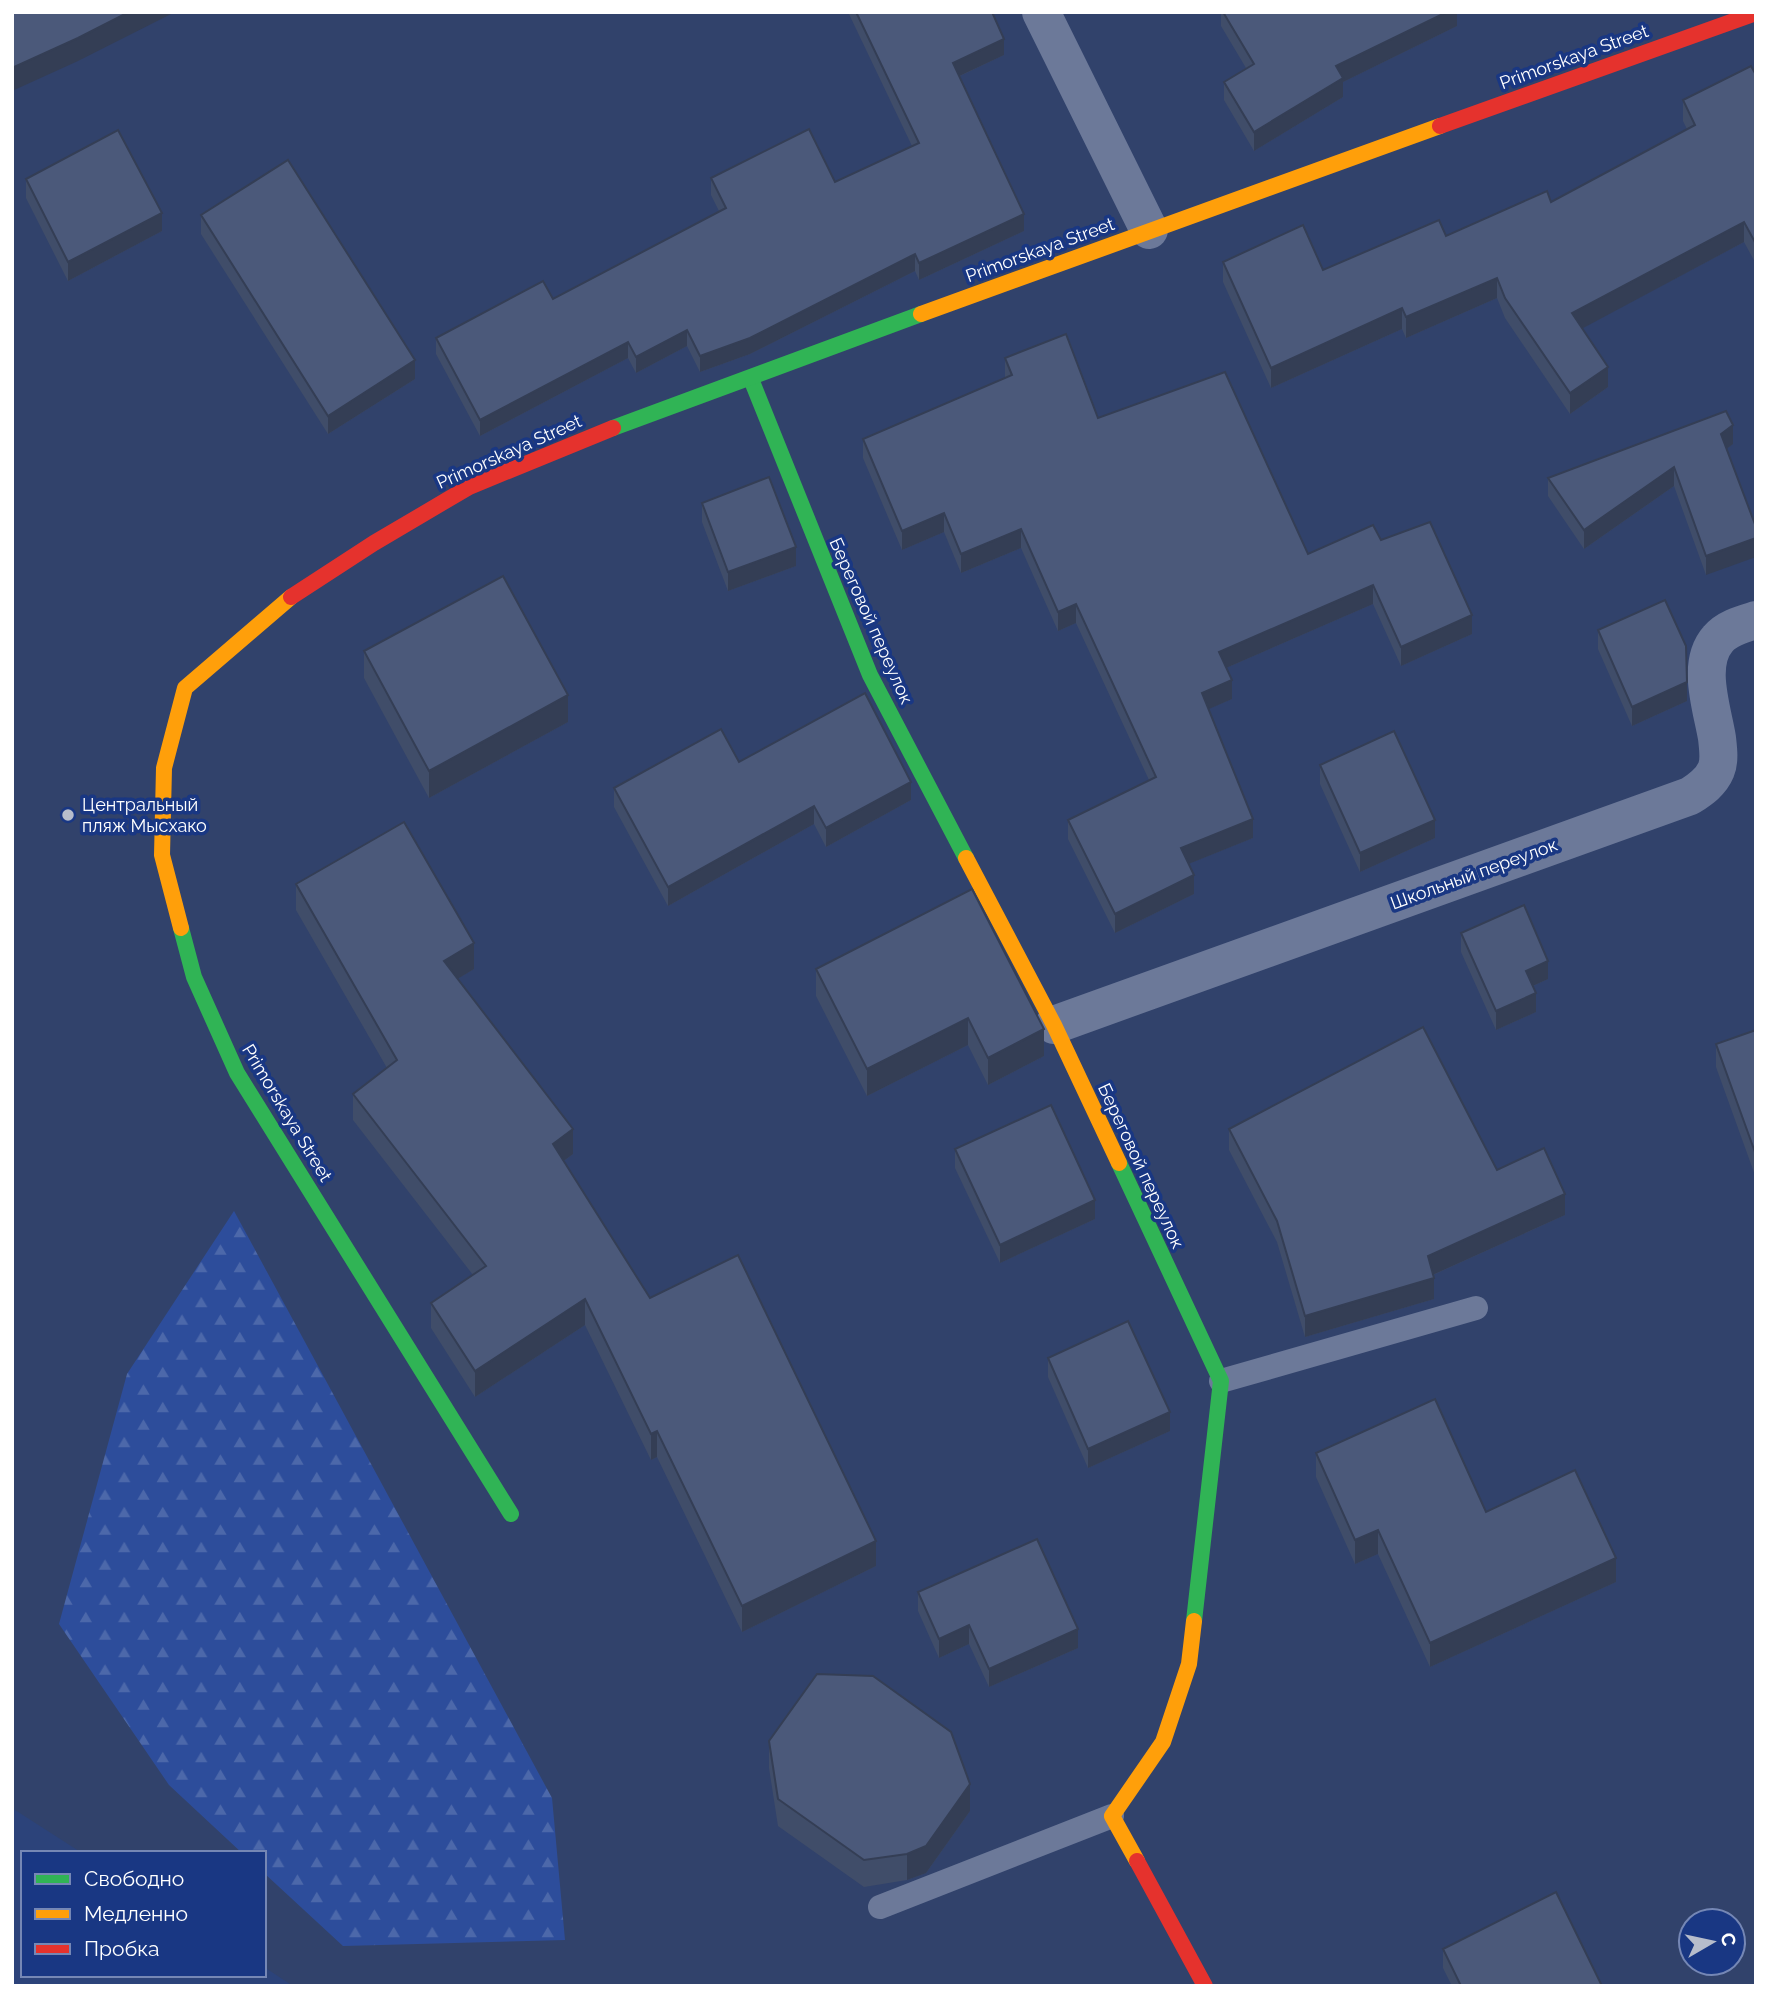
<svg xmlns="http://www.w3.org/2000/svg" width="1768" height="1998" font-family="Raleway,sans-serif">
<defs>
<pattern id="forest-firs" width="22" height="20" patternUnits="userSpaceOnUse" patternTransform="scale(1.75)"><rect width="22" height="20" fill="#2d4d9b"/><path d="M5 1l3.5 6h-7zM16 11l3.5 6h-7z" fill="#4c68aa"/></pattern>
</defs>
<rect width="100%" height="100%" fill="#31426b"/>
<!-- forest -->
<polygon fill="url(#forest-firs)" points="234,1211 552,1798 565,1940 343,1946 264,1873 264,1853 242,1853 169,1785 59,1624 127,1374"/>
<!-- water -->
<polygon fill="#2c437a" points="12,1808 82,1853 23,1853 23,1975 264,1975 264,1967 293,1986 12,1986"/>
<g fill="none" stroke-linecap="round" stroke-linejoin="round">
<!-- lane -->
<g stroke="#6c7999" stroke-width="24">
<polyline points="1221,1381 1476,1308"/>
<polyline points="880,1907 1112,1816"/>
</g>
<!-- street -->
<g stroke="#6c7999" stroke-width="38">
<polyline points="1041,12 1149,230"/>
<path d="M1054 1025 1690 796C1701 789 1711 782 1716 770 1720 761 1718 747 1717 738 1712 708 1696 664 1718 639 1727 628 1743 624 1756 620"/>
</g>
<!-- fast -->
<g stroke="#30b455" stroke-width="16">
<polyline points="751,379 870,675 966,858"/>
<polyline points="613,428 921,314"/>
<polyline points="181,928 194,977 237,1073 511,1514"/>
<polyline points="1119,1163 1221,1381 1194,1621"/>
</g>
<!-- slow -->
<g stroke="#ff9f0a" stroke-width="16">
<polyline points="921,314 1440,126"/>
<polyline points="966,858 1054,1025 1119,1163"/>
<polyline points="181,928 162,855 164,768 185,688 291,597"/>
<polyline points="1137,1861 1112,1816 1163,1742 1189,1664 1194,1621"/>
</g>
<!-- jam -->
<g stroke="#e5322d" stroke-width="16">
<polyline points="1440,126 1756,13"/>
<polyline points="291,597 374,543 469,487 613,428"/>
<polyline points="1137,1861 1205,1986"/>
</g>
</g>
<!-- wall -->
<g fill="#404d69">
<polygon points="848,12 992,12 1004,55 960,76 1024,231 919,280 915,271 750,354 700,372 687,346 636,373 628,358 480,436 436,354 436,338 553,299 719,211 711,195 711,178 835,182 912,146"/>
<polygon points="1221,12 1457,12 1457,26 1343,82 1343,97 1254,151 1224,100 1224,82 1246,68 1221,26"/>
<polygon points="1756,75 1756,264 1744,242 1582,328 1608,387 1570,414 1505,318 1497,298 1406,338 1402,329 1271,388 1223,282 1223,262 1323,270 1446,236 1551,202 1687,129 1683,121 1683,100"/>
<polygon points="26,179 162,231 68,281 26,198"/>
<polygon points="201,215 415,379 328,434 201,234"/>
<polygon points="1005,358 1308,554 1381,540 1472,634 1401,666 1373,604 1226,668 1232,699 1208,709 1253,838 1188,864 1194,894 1115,933 1068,839 1068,820 1149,780 1076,623 1058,631 1021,548 961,573 944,532 902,550 863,458 863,439 1005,378"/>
<polygon points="1733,444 1726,449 1706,575 1674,486 1584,549 1548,496 1548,478"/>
<polygon points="702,503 796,566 728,591 702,522"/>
<polygon points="1598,630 1687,701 1632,726 1598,649"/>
<polygon points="364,651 568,722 429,798 364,678"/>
<polygon points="739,762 911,800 826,847 814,824 668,906 614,807 614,788"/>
<polygon points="1320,765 1435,838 1360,872 1320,784"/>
<polygon points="296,884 474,969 457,979 573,1154 564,1161 650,1298 876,1566 742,1632 657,1457 651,1460 585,1325 475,1397 431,1328 431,1303 473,1275 353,1120 353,1094 387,1068 296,910"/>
<polygon points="972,889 1044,1056 988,1085 968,1045 867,1096 816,996 816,969"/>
<polygon points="1461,933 1548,979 1533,986 1536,1012 1496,1030 1461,952"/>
<polygon points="1756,1030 1756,1178 1716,1067 1716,1044"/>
<polygon points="1229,1129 1497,1170 1565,1215 1433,1275 1434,1299 1305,1337 1277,1242 1229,1150"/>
<polygon points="955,1149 1095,1219 1000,1263 955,1168"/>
<polygon points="1048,1358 1170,1431 1088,1468 1048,1377"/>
<polygon points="1316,1453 1486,1512 1616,1582 1430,1667 1378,1554 1355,1564 1316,1477"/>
<polygon points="918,1592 1078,1648 989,1687 969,1644 939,1658 918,1611"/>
<polygon points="769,1741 970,1811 926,1873 907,1880 864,1887 778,1826 769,1768"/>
<polygon points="1443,1949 1602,1986 1452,1986 1443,1968"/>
</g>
<!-- shaded-wall -->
<g fill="#343e55">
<polygon points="129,12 175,12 78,61 12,91 12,68"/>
<polygon points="1447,12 1457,12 1457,26 1343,82 1343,97 1254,151 1254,132 1336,66"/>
<polygon points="1004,39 1004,55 953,79 953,63"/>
<polygon points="162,213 162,231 68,281 68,262"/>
<polygon points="1024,214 1024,231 919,280 919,263"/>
<polygon points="1744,222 1744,242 1572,334 1572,313"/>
<polygon points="915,254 915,271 750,354 700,372 700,356"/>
<polygon points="1497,278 1497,298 1406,338 1406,317"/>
<polygon points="1402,308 1402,329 1271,388 1271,368"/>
<polygon points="687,330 687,346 636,373 636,357"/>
<polygon points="628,342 628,358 480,436 480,420"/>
<polygon points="415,360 415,379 328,434 328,416"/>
<polygon points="1608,367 1608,387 1570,414 1570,393"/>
<polygon points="1733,425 1733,444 1721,453 1721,434"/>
<polygon points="1674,467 1674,486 1584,549 1584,530"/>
<polygon points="944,513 944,532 902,550 902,531"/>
<polygon points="1021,529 1021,548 961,573 961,554"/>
<polygon points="1756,538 1756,557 1706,575 1706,556"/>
<polygon points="796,547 796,566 728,591 728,572"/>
<polygon points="1373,585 1373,604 1219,671 1219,652"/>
<polygon points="1076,604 1076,623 1058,631 1058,612"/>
<polygon points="1472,615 1472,634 1401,666 1401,647"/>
<polygon points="1232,680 1232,699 1202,712 1202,693"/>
<polygon points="1687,682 1687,701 1632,726 1632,707"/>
<polygon points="568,695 568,722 429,798 429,771"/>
<polygon points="911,782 911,800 826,847 826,828"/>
<polygon points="814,806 814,824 668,906 668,887"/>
<polygon points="1253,819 1253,838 1181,867 1181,848"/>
<polygon points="1435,820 1435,838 1360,872 1360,853"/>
<polygon points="1194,875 1194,894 1115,933 1115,914"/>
<polygon points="474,943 474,969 444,987 444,961"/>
<polygon points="1548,961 1548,979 1526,989 1526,971"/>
<polygon points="1536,993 1536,1012 1496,1030 1496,1011"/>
<polygon points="968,1018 968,1045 867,1096 867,1069"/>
<polygon points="1044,1029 1044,1056 988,1085 988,1058"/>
<polygon points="573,1129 573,1154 553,1169 553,1144"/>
<polygon points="1565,1194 1565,1215 1428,1277 1428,1256"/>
<polygon points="1095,1200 1095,1219 1000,1263 1000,1245"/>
<polygon points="1434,1278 1434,1299 1305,1337 1305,1316"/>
<polygon points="585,1299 585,1325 475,1397 475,1371"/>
<polygon points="1170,1412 1170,1431 1088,1468 1088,1449"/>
<polygon points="657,1431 657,1457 651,1460 651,1434"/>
<polygon points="1378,1530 1378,1554 1355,1564 1355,1540"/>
<polygon points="876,1541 876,1566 742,1632 742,1606"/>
<polygon points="1616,1558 1616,1582 1430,1667 1430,1643"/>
<polygon points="969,1625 969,1644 939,1658 939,1639"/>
<polygon points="1078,1629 1078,1648 989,1687 989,1669"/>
<polygon points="970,1784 970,1811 926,1873 907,1880 907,1854"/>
</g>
<!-- building -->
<g fill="#4b597a" stroke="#343e55" stroke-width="2">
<polygon points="12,12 129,12 78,38 12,68"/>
<polygon points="856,12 992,12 1004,39 953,63 1024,214 919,263 915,254 750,338 700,356 687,330 636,357 628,342 480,420 436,338 543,281 553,299 726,208 711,178 809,129 835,182 919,143"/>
<polygon points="1223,12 1447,12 1336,66 1343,78 1254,132 1224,82 1254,64"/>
<polygon points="1751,66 1756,75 1756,244 1744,222 1572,313 1608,367 1570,393 1505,298 1497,278 1406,317 1402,308 1271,368 1223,262 1303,225 1323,270 1439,220 1446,236 1547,191 1551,202 1695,125 1683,100"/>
<polygon points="118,130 162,213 68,262 26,179"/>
<polygon points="288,160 415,360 328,416 201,215"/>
<polygon points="1066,334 1098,418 1225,372 1308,554 1373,525 1381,540 1430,522 1472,615 1401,647 1373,585 1219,652 1232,680 1202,693 1253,819 1181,848 1194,875 1115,914 1068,820 1156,777 1076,604 1058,612 1021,529 961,554 944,513 902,531 863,439 1012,375 1005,358"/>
<polygon points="1726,411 1733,425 1721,434 1756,527 1756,538 1706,556 1674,467 1584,530 1548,478"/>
<polygon points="769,477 796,547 728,572 702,503"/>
<polygon points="503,576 568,695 429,771 364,651"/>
<polygon points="1665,600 1686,646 1687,682 1632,707 1598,630"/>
<polygon points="865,693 911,782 826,828 814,806 668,887 614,788 721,729 739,762"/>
<polygon points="1394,731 1435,820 1360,853 1320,765"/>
<polygon points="404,822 474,943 444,961 573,1129 553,1144 650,1298 738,1255 876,1541 742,1606 657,1431 651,1434 585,1299 475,1371 431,1303 486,1266 353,1094 397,1060 296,884"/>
<polygon points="972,889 1044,1029 988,1058 968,1018 867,1069 816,969"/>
<polygon points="1524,905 1548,961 1526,971 1536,993 1496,1011 1461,933"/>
<polygon points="1423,1027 1497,1170 1544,1148 1565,1194 1428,1256 1434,1278 1305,1316 1277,1221 1229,1129"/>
<polygon points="1756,1030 1756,1155 1716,1044"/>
<polygon points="1051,1105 1095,1200 1000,1245 955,1149"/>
<polygon points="1128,1321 1170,1412 1088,1449 1048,1358"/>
<polygon points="1435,1399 1486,1512 1575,1470 1616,1558 1430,1643 1378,1530 1355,1540 1316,1453"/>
<polygon points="1037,1539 1078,1629 989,1669 969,1625 939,1639 918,1592"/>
<polygon points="817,1674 873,1676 951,1732 970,1784 926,1846 907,1854 864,1860 778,1799 769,1741"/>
<polygon points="1556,1892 1602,1986 1461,1986 1443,1949"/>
</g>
<!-- markers -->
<circle fill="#b7bdcb" stroke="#193783" stroke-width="2.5" cx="68" cy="815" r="7"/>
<g text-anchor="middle" stroke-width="7" stroke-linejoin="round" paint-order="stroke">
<!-- street labels -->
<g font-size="18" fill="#fff" stroke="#193783">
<text transform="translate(1574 57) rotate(-20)" y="6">Primorskaya Street</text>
<text transform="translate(1040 250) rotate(-20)" y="6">Primorskaya Street</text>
<text transform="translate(509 452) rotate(-24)" y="6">Primorskaya Street</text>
<text transform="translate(871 621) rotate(66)" y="6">Береговой переулок</text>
<text transform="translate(1474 874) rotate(-20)" y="6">Школьный переулок</text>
<text transform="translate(287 1113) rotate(59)" y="6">Primorskaya Street</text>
<text transform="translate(1141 1166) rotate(65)" y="6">Береговой переулок</text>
</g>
<!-- poi labels -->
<g font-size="18" fill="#fff" stroke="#193783" text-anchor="start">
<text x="82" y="811">Центральный<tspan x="82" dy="21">пляж Мысхако</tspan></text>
</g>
</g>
<!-- border -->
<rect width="1768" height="1998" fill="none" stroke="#ffffff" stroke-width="28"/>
<!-- legend -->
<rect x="21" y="1851" width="245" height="126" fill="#193783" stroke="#7587b5" stroke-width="2"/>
<rect x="35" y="1874" width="35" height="10" fill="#30b455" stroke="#7587b5" stroke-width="2"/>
<text x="84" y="1886" font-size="21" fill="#ffffff">Свободно</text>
<rect x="35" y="1909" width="35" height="10" fill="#ff9f0a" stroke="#7587b5" stroke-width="2"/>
<text x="84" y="1921" font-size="21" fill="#ffffff">Медленно</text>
<rect x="35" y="1944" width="35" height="10" fill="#e5322d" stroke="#7587b5" stroke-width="2"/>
<text x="84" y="1956" font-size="21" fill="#ffffff">Пробка</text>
<!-- north arrow -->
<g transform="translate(1712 1942) rotate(81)"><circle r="33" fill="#193783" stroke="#7587b5" stroke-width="2"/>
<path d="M0-5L12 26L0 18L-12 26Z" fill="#b7bdcb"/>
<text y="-10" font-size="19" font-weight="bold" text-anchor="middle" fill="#ffffff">С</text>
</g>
</svg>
